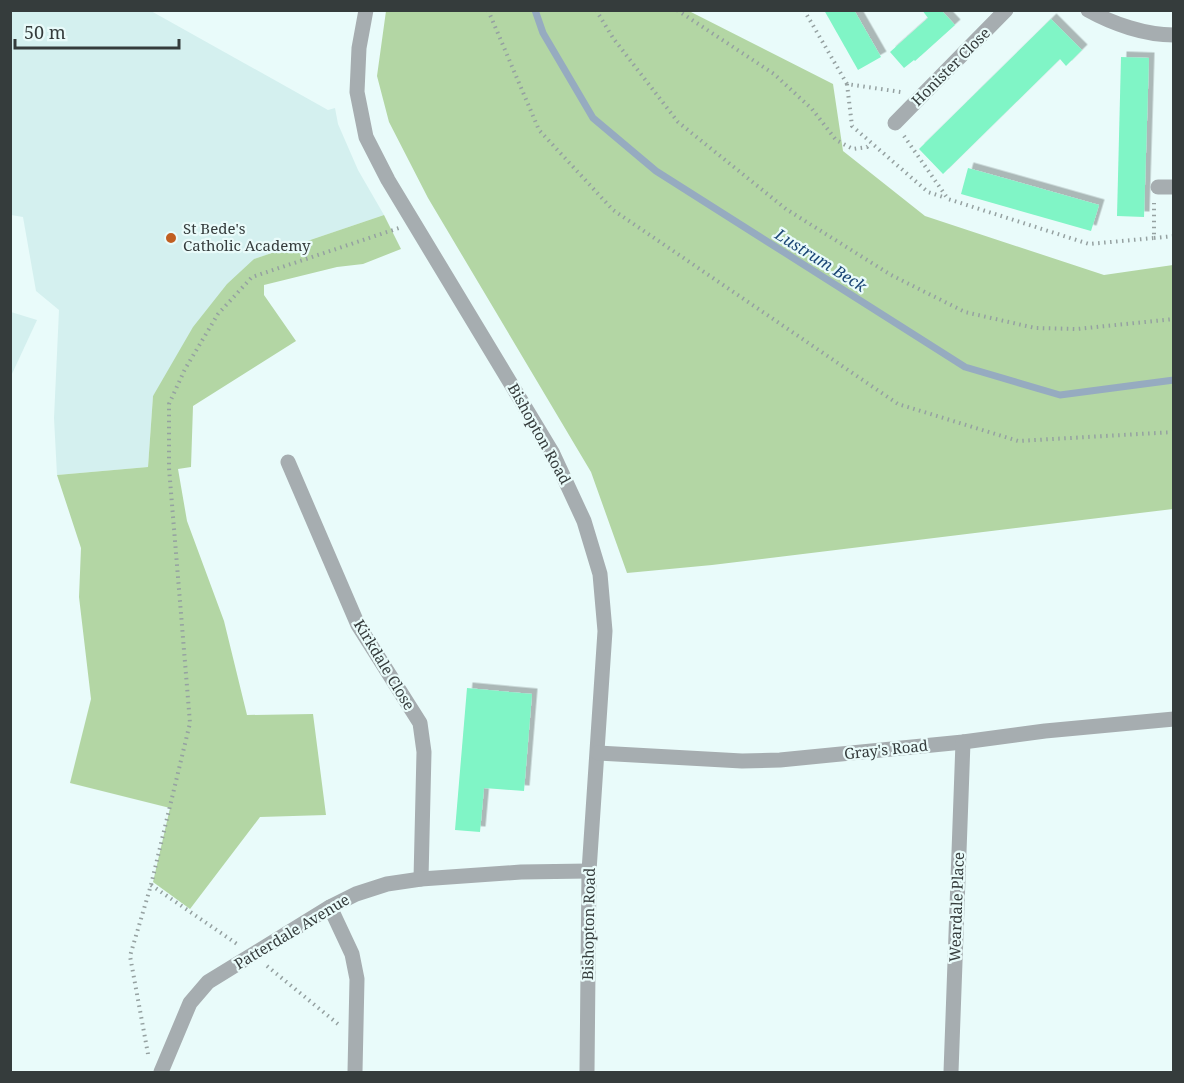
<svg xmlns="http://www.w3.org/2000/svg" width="1184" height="1083" font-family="'Noto Serif',serif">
<defs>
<filter id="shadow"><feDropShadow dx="5.5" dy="-5.5" stdDeviation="0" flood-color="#0004"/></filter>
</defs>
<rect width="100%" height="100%" fill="#e9fbfa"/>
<!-- built -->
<g fill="#d4f0ef">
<polygon points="10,11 151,11 328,110 335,108 338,124 358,170 384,215 254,259 153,396 148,467 57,475 54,418 59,310 36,291 23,217 11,215"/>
<polygon points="11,312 37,320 11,376 10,312"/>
</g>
<!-- green -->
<g fill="#b3d6a4">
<polygon points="386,11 689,11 833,84 843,151 925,216 1104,275 1173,265 1173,509 712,565 627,573 591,472 428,198 389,122 377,76"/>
<polygon points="384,215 401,249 363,264 337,267 264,285 264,295 296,341 193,406 191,467 178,469 187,521 224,621 247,715 313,714 326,815 260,817 190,909 153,882 170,808 70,783 91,699 79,597 81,548 57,475 148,467 153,396 193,327 227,284 254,259"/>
</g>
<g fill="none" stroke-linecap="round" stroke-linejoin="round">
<!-- stream -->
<polyline stroke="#96abc0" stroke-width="7" points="535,10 543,33 593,118 656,171 965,367 1060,395 1174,380"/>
</g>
<!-- building -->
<g fill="#80f5c6" filter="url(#shadow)">
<polygon points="824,10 854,10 881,57 858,70"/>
<polygon points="922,10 941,10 955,25 915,61 914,60 904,68 890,52 928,18"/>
<polygon points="1051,19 1082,50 1066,66 1060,59 943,174 919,149"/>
<polygon points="1121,57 1149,58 1144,217 1117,216"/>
<polygon points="968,168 1099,205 1091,231 961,194"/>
<polygon points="467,688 532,694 524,791 484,788 480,832 455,830"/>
</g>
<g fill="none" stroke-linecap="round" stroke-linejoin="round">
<!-- path -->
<g stroke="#95a1a1" stroke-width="4" stroke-dasharray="1.5 4.5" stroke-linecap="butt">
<polyline points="488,10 539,130 613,210 898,404 1018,441 1174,432"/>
<polyline points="596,10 613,38 678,122 786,209 891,275 965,312 1035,328 1077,329 1174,319"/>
<polyline points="677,10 774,74 812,109 836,140 853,149 867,147 871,143"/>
<polyline points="804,10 847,84 901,92"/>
<polyline points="847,84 852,126 928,192 946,198"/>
<polyline points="904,136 948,199 1089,244 1154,238 1154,203"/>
<polyline points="1154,238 1174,236"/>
<polyline points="151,885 237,944"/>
<polyline points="267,966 338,1024"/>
<polyline points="148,1054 130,956 151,885 190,723 169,468 169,404 185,369 218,314 252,277 399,228"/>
</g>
<!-- minor -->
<g stroke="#a6adb0" stroke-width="15">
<polyline points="366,10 359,48 357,92 366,137 388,180 552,452 584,521 600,574 605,631 589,871 587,1072"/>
<path d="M1088 10C1113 24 1145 35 1174 35"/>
<polyline points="895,123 1006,10"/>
<polyline points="1158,187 1174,187"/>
<polyline points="288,462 358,625 420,723 424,752 421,879"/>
<polyline points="598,753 742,761 780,760 963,742 1045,731 1174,719"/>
<polyline points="330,907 352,954 357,979 355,1072"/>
<polyline points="161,1072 190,1003 208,982 330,907 356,894 387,884 421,879 521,872 589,871"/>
<polyline points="951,1072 963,742"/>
</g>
</g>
<!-- markers -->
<circle fill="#c15f21" stroke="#e9fbfa" stroke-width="2" cx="171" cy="238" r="6"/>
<g text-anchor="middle" stroke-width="4.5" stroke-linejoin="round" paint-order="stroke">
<!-- street labels -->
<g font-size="15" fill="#353c3c" stroke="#e9fbfa">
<text transform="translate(951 67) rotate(-45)" y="5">Honister Close</text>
<text transform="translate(539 434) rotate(61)" y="5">Bishopton Road</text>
<text transform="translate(384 665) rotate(59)" y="5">Kirkdale Close</text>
<text transform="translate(886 750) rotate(-6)" y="5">Gray's Road</text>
<text transform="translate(957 907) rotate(-88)" y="5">Weardale Place</text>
<text transform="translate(589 924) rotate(-89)" y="5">Bishopton Road</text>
<text transform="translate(292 932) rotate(-31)" y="5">Patterdale Avenue</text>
</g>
<!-- poi labels -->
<g font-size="15" fill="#353c3c" stroke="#e9fbfa" text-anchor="start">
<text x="183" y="234">St Bede's<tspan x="183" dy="17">Catholic Academy</tspan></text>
</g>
<!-- water labels -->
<g font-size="16" font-style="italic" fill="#1c4776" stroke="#e9fbfa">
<text transform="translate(821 260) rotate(32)" y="6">Lustrum Beck</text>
</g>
</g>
<!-- border -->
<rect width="1184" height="1083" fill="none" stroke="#353c3c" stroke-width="24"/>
<!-- scale -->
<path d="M15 39v9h164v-9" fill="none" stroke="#353c3c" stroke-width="3"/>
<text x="24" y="39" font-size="18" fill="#353c3c" stroke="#e9fbfa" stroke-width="4.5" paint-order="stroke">50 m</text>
</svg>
